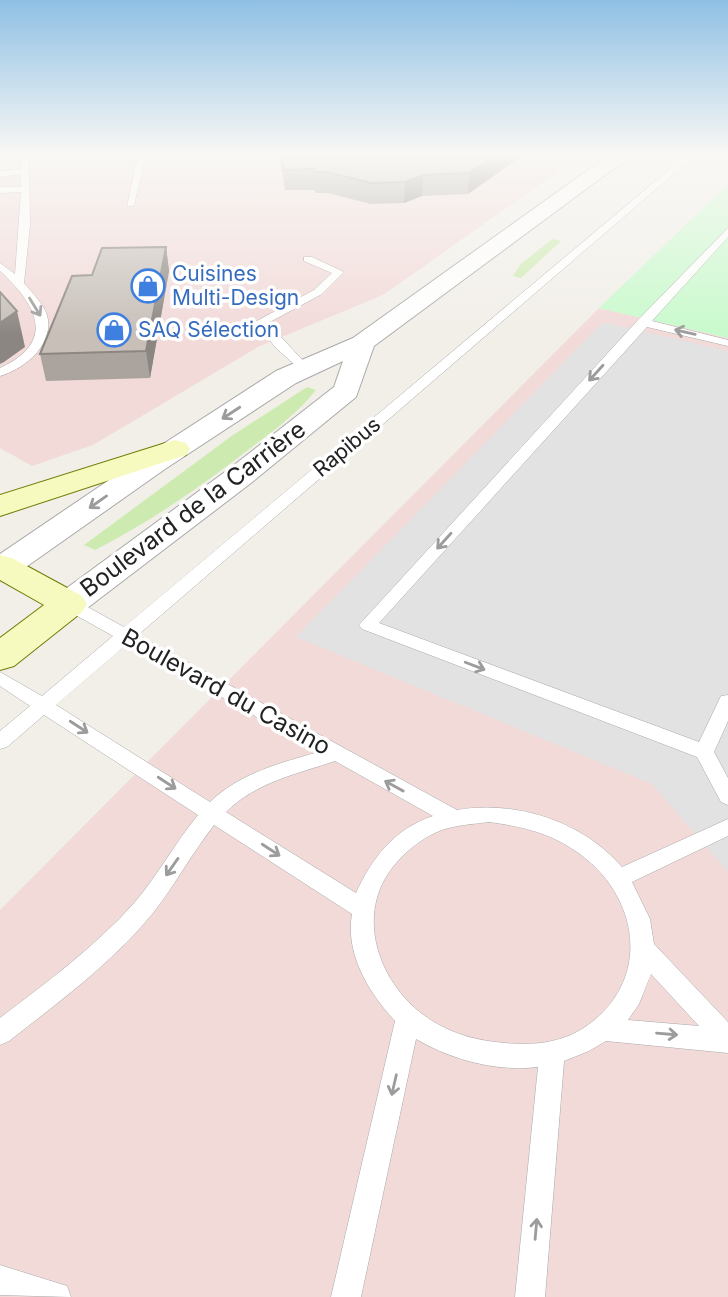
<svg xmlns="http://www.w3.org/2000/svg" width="728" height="1297" font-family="Inter,sans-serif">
<rect width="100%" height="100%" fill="#f2efe9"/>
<!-- commercial -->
<g fill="#f2dad9">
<polygon points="0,153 585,153 383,295 260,346 93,445 32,466 0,448"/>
<polygon points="599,308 728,338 728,1297 0,1297 0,910"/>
</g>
<!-- grass -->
<g fill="#cdebb0">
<polygon points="552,239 561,241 521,278 513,276 521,264"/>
<path d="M307 387 316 390C297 414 272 432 248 450 199 488 150 522 95 550L84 545 233 435Z"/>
</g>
<!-- park -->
<polygon fill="#c8facc" points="728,184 728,338 599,308"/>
<!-- parking -->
<polygon fill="#e2e2e2" points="603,322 728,351 728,872 652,784 296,637"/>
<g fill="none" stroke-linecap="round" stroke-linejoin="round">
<defs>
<g id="service">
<path d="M21 153H29L30 225 24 283C32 293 43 303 47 315 55 344 25 369 0 376V368C58 341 36 304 0 271V263L15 274 21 192 0 193V187H21V174L0 177V171L21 169Z"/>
<polygon points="160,153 172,153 144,163 134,205 127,207 136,162"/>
<path d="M689 153H698L138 635 457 810C516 800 582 821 622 867L728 819V836L632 882 650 919 654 944 728 1022V1053L606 1041 589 1051 564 1061 545 1297H515L538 1067C497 1072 452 1060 416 1039L361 1297H331L395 1021C369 993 345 954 352 914L214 825C192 853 175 885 153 913 112 963 59 1002 9 1041L0 1045V1018C47 982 95 947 135 902 158 875 175 843 198 815L44 715 7 747 0 749V731L30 706 0 686V672L42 696 113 636 63 608 61 604 63 600H75L124 627ZM127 644 319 752C280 763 240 773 210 802L56 705ZM335 761 433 816C394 829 372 858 356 893L226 812C256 782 297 774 335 761ZM489 822C519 826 548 832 574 850 641 894 654 983 582 1029 560 1043 530 1046 505 1043 480 1041 455 1035 434 1022 383 992 352 920 392 868 405 852 422 837 442 830 457 825 473 824 489 822ZM651 974 699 1026 628 1020 639 1004Z"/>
<polygon points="728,228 728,237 652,321 728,340 728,346 647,327 379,623 699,742 721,696 728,695 728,721 714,752 728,778 728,805 721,802 697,757 362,629 359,625 638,320"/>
<polygon points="304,257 312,257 344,272 322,294 268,323 308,366 308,372 304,373 276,348 255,322 314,290 332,273 304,261"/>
<polygon points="0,1265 67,1286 71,1297 0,1295"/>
</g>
<polygon id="tertiary" points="617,153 641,153 617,166 374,346 356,397 251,483 82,612 69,615 56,612 51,604 56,596 229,469 334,387 343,361 296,383 165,469 16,574 0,577 0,554 143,457 276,371 353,338 605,158"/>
<g id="secondary">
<polygon points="175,440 186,443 190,449 186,455 0,516 0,495"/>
<polygon points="0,555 12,558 82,596 87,604 82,612 14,666 0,670 0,638 44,605 0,580"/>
</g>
</defs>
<!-- service casing -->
<use href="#service" stroke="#a9a9a9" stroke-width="1"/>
<!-- tertiary casing -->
<use href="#tertiary" stroke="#a9a9a9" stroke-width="2"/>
<!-- secondary casing -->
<use href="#secondary" stroke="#707d05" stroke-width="2"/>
<!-- service -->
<use href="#service" fill="#fff" fill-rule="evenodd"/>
<!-- tertiary -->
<use href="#tertiary" fill="#fff" fill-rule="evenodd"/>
<!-- secondary -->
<use href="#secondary" fill="#f7fabf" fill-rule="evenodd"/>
</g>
<!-- wall -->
<g fill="#aba49e">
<polygon points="279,153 519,153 519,158 468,194 422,196 404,203 371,204 327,193 315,193 315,190 285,190"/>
<polygon points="166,247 169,271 150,378 46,381 40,354 92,275"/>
</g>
<!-- shaded-wall -->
<g fill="#8b8681">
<polygon points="499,153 519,153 519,158 468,194 469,173"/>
<polygon points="423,175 422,196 404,203 405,182"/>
<polygon points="166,247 169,271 150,378 146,351"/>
<polygon points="17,311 25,347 4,362 0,364 0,323"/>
</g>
<!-- building -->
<g fill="#c7bfb8" stroke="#8b8681" stroke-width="2">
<polygon points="281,153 499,153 469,173 423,175 405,182 371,183 327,172 315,172 314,169 284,170"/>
<polygon points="166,247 146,351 40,354 72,276 92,275 102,248"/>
<polygon points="0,292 17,311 0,323"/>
</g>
<!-- one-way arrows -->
<defs><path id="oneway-shaft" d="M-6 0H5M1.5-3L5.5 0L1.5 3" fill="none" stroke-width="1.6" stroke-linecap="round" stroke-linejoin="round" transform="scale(1.75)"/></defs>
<g stroke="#9c9c9c">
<use href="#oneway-shaft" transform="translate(35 307) rotate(58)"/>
<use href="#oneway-shaft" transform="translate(685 332) rotate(-167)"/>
<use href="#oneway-shaft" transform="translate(596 373) rotate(132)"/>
<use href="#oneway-shaft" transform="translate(231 413) rotate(147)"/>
<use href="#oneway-shaft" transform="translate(98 502) rotate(145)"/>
<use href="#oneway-shaft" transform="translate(444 541) rotate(132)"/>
<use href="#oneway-shaft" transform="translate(475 666) rotate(21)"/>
<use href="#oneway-shaft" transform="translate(79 727) rotate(33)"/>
<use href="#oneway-shaft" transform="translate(167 783) rotate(33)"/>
<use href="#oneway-shaft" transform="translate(394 786) rotate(-151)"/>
<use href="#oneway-shaft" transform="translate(271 850) rotate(33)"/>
<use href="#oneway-shaft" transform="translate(172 867) rotate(125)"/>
<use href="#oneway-shaft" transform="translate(667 1034) rotate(5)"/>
<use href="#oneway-shaft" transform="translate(394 1085) rotate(103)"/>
<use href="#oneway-shaft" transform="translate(536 1229) rotate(-85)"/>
</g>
<!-- sky -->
<linearGradient id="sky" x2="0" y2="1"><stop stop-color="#8fc0e4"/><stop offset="0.46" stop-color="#f9f8f5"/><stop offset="1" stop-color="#f9f8f5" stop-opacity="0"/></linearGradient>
<rect width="728" height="335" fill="url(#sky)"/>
<!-- icons -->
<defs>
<symbol id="shop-ring" viewBox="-11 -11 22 22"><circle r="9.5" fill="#fff" stroke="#3f7fe0" stroke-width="1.5"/><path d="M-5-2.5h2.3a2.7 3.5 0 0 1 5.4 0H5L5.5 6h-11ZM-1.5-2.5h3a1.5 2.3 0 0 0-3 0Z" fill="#3f7fe0"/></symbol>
</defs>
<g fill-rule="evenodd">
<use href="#shop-ring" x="129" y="267" width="38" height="38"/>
<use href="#shop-ring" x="95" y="311" width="38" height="38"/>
</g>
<g text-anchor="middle" stroke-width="7" stroke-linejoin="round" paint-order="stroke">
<!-- far-shop labels -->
<g font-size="21" fill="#366cbe" stroke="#fff" text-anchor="start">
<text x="172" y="281">Cuisines<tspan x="172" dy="24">Multi-Design</tspan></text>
<text x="138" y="337">SAQ Sélection</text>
</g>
<!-- far-street labels -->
<g font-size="21" fill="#222" stroke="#fff">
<text transform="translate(347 447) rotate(-40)" y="7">Rapibus</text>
</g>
<!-- street labels -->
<g font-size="24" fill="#222" stroke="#fff">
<text transform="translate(193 509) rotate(-37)" y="8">Boulevard de la Carrière</text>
<text transform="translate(226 692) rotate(29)" y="8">Boulevard du Casino</text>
</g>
</g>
</svg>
